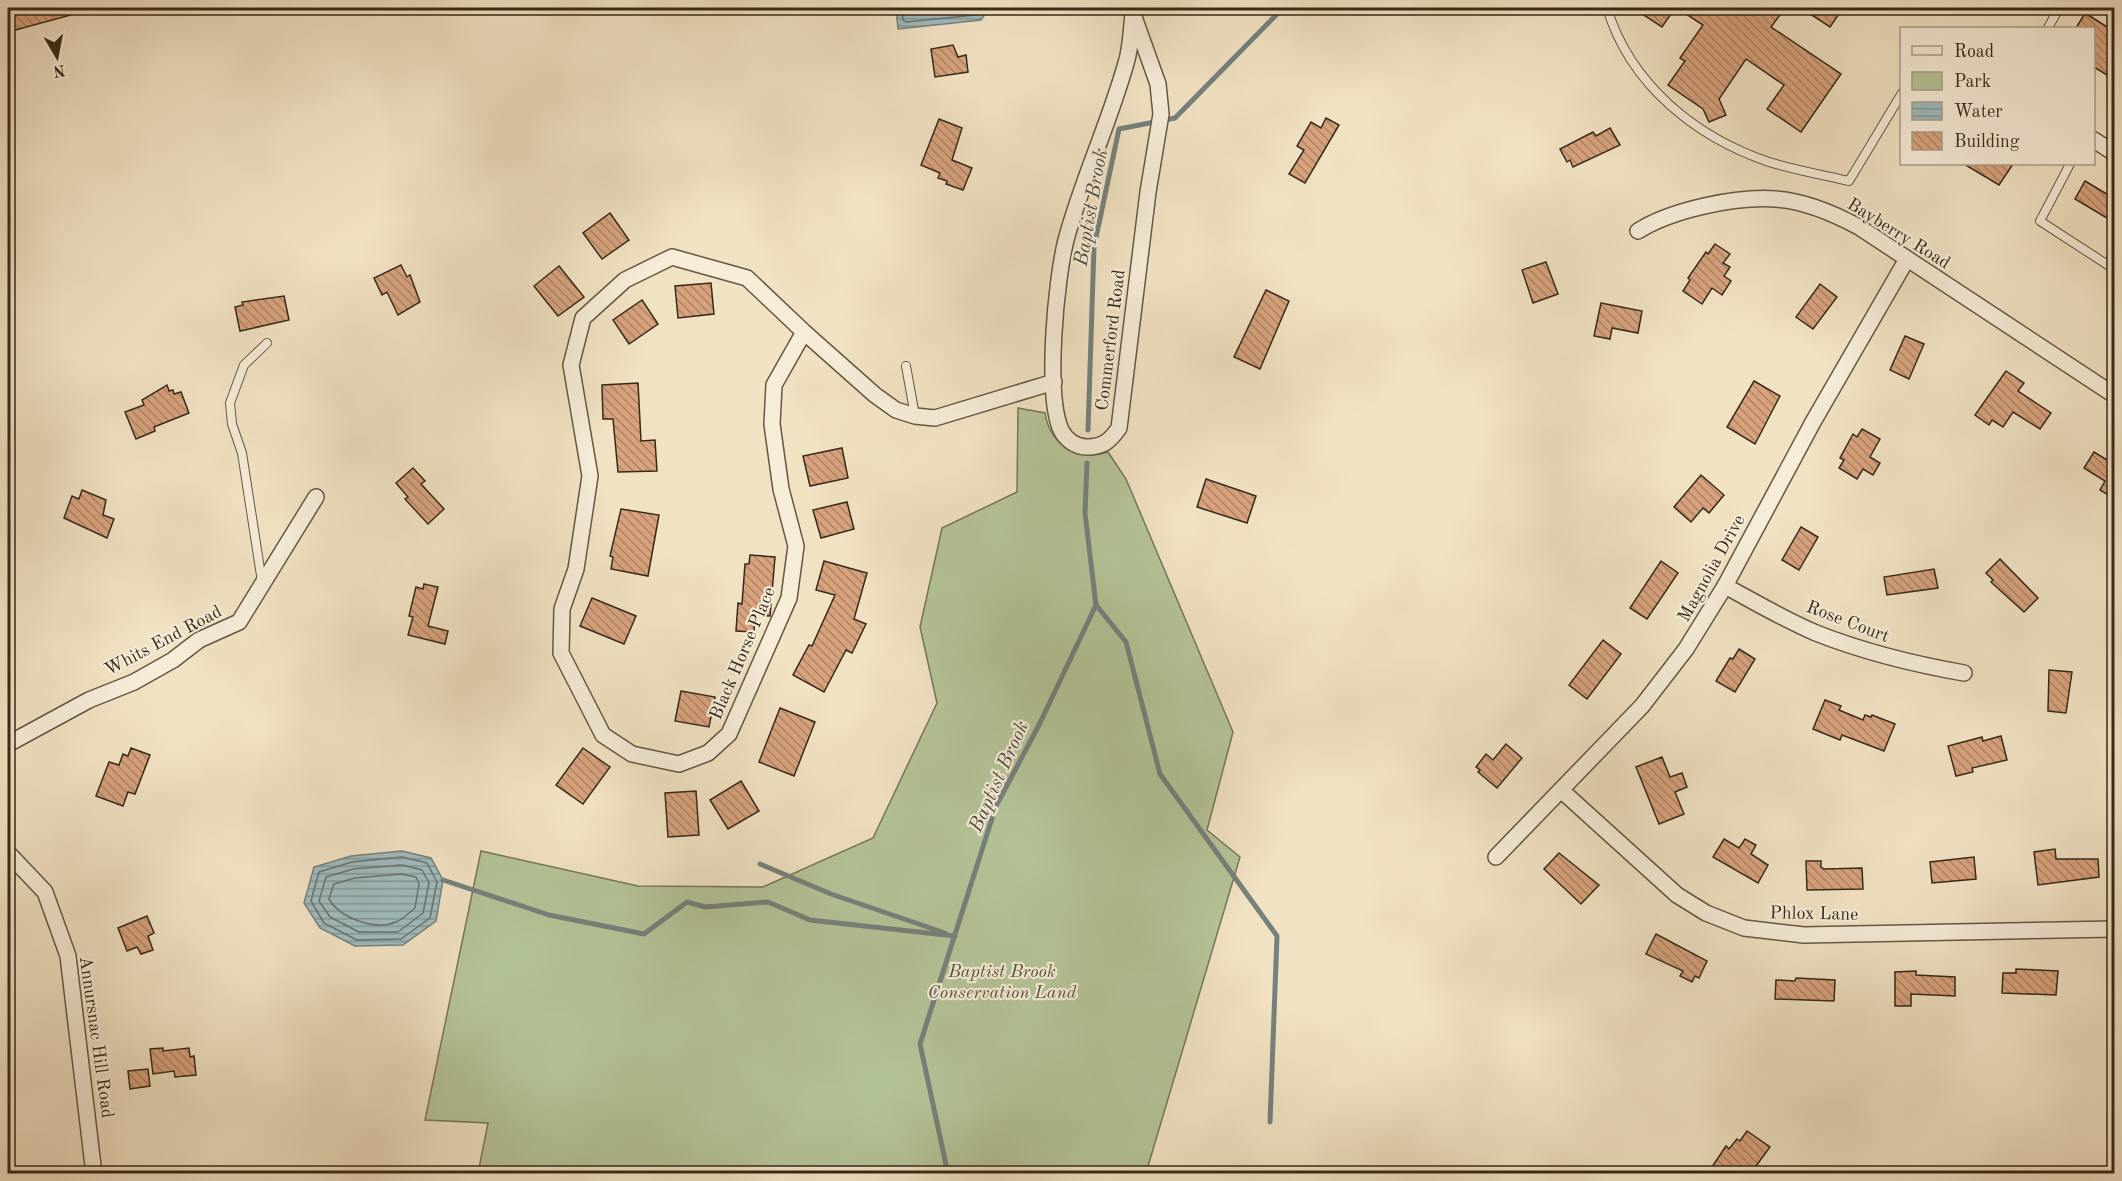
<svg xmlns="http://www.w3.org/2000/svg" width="2122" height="1181" font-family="'Old Standard TT',serif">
<defs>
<pattern id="water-rules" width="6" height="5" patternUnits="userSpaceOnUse" patternTransform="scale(1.5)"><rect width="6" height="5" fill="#9fbbbe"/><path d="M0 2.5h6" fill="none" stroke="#82989a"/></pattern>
<pattern id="building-back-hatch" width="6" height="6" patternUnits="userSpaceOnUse" patternTransform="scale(1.5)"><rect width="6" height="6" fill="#d7a27c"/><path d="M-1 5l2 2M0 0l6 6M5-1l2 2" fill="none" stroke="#af8465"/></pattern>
</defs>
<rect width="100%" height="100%" fill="#f1e2c3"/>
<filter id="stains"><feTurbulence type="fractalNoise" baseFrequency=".00333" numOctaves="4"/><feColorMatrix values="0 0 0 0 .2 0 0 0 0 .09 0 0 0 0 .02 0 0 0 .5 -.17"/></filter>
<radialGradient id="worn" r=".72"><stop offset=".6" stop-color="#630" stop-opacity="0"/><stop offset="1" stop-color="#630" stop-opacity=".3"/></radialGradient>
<!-- park -->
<path fill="#b4c498" stroke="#757659" stroke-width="1.5" d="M1018 408 1045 413C1050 444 1077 462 1108 452L1126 479 1233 732 1207 830 1240 857 1146 1173H478L488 1123 425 1120 481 851 638 886 763 887 873 838 937 703 920 627 942 528 1017 492Z"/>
<!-- water -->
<g fill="url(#water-rules)" stroke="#75817c" stroke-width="1.5">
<polygon points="896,8 989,8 981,20 898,29"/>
<polygon points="402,851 431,858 443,880 436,921 403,945 355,946 320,928 304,903 314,867 351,856"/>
</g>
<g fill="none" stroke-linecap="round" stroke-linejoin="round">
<!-- shore -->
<g stroke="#6a726c" stroke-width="1.5">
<polyline points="902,8 903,20 906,22 976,15 982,8"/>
<polyline points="909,8 913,14 972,8"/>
<polygon points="402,857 427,863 437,882 430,918 401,939 357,940 324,923 311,901 319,872 352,862"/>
<polygon points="402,865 422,870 429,883 423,913 398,932 359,932 330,917 319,901 326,877 353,869"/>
<path d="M401 874 416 877 419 884 415 908C410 912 402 920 396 922 375 931 340 918 329 899L334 884 355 878Z"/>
</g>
<!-- stream -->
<g stroke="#75817c" stroke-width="5">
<polyline points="1088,430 1094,247 1119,129 1175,118 1283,8"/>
<polyline points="1096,605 1126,642 1160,774 1277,936 1270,1122"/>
<polyline points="760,864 831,894 945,933"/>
<polyline points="443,880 549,915 644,934 687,902 705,907 768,902 810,920 955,936"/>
<polyline points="948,1174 920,1044 996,806 1039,725 1096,605 1085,513 1087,463"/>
</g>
</g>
<!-- building -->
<g fill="url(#building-back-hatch)" stroke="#36291a" stroke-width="1.5">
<polygon points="17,8 82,8 82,12 8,32 8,10"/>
<polygon points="1633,8 1675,8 1662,27"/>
<polygon points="1677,8 1785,8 1771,27 1841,74 1801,132 1767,109 1784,85 1746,59 1719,99 1726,115 1709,122 1703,109 1668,85 1685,61 1680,58 1703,25"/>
<polygon points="1801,8 1843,8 1830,27"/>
<polygon points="2085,13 2115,32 2115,80 2094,67 2094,28 2076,28"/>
<polygon points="953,45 958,57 966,55 968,72 935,77 931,49"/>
<polygon points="1326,118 1339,125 1305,183 1289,174 1304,150 1297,146 1311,122 1321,128"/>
<polygon points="939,119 962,128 952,160 972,168 963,190 946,184 947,181 938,178 940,173 921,165"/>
<polygon points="1610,128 1620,145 1573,167 1570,160 1567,162 1560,149 1593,132 1596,136"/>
<polygon points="1964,164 2013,164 1999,185"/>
<polygon points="2085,181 2115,199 2115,223 2075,199"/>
<polygon points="610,213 629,240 602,259 583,233"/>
<polygon points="1715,244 1730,254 1723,263 1730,267 1724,276 1731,281 1722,295 1712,288 1702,304 1683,291 1690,280 1688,278 1706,252 1708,254"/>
<polygon points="1546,262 1558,294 1533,303 1522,270"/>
<polygon points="401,265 407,277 410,275 420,302 398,315 387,292 382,295 374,278"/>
<polygon points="559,266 584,297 558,316 534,286"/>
<polygon points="711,283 714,314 678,318 675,286"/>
<polygon points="1820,284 1837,297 1813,329 1796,317"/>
<polygon points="1266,290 1289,301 1260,369 1234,357"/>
<polygon points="284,296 289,320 240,331 235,307 243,305 242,302"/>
<polygon points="642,300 658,324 629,344 613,320"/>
<polygon points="1601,303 1642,311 1638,333 1612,328 1610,339 1594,336"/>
<polygon points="1905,336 1924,344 1909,379 1890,370"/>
<polygon points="2006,371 2024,383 2018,391 2051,413 2040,429 2013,412 2003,427 1992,420 1989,425 1975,415"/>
<polygon points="1754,381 1780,396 1755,444 1727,427"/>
<polygon points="638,383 641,441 655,440 657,471 618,472 613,419 603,419 602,385"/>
<polygon points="167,385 169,391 173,390 174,394 181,392 189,413 154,427 155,431 136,439 125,412 144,405 142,400"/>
<polygon points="1862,429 1880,439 1870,457 1880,463 1873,475 1863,469 1857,479 1839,468 1844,460 1840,458 1853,434 1857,437"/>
<polygon points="842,448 848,478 810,486 803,456"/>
<polygon points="2094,452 2115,465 2115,499 2100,490 2105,481 2084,468"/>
<polygon points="413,468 425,481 421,484 444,509 428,524 405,499 408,497 396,483"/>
<polygon points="1701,475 1724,495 1709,513 1703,508 1691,522 1674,507"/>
<polygon points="1206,479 1256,496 1247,523 1197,507"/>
<polygon points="82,490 106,500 103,515 114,519 107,538 64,518 72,496 79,499"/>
<polygon points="847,502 854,529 821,538 813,510"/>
<polygon points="621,509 659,515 648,576 611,569 613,557 610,556"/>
<polygon points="1801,527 1818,537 1799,570 1782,560"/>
<polygon points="750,555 775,557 770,616 755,615 754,632 736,631 738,603 742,604 745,564 749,564"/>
<polygon points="2000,559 2038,598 2024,612 1991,582 1993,580 1986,573"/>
<polygon points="824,561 867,573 854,619 866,624 852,653 846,650 824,692 793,675 809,645 812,646 835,595 816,590"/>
<polygon points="1661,561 1678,573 1647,619 1630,608"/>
<polygon points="1934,569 1938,588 1887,595 1884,577"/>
<polygon points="424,584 438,587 428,626 448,631 445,644 408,635 413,617 409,616 416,587 423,589"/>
<polygon points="592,598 636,616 624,644 580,626"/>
<polygon points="1603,640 1621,654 1587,699 1569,685"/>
<polygon points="1739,649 1755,659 1735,692 1716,681 1730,658 1733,659"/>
<polygon points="2049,670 2072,672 2066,713 2048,711"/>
<polygon points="681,691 715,697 709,727 675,721"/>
<polygon points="1825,700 1841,706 1839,710 1863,720 1865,715 1871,717 1872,715 1895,724 1884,751 1842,735 1840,740 1813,729"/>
<polygon points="780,708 815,722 794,776 759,762"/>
<polygon points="2001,736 2007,760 1972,768 1973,772 1956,776 1948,746 1982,737 1983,741"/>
<polygon points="1506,744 1522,758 1497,788 1478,772 1480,770 1476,767 1486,754 1493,760"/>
<polygon points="131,748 150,755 135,794 128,792 123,806 96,796 109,762 119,765 123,754 128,756"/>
<polygon points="583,748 610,767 583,804 556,785"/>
<polygon points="1662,757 1670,777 1682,773 1687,787 1675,792 1684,814 1659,824 1636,767"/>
<polygon points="741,781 759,811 728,829 710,800"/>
<polygon points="696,791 699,835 668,837 665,793"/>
<polygon points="1724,839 1739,848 1745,839 1756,845 1751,854 1768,865 1758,883 1713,857"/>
<polygon points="2055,849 2056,859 2098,859 2099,877 2038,885 2034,852"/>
<polygon points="1559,853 1599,885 1581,904 1544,869"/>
<polygon points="1974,857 1976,879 1932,883 1930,862"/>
<polygon points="1806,861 1821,861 1821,867 1824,869 1862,868 1863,889 1807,890"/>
<polygon points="147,916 154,933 148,936 153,950 141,954 137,947 127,951 118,928"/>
<polygon points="1656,934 1707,961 1699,978 1695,976 1692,982 1680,976 1683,971 1646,954"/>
<polygon points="2016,969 2058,971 2056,995 2002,993 2003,973 2016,973"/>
<polygon points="1916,971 1916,975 1955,977 1955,996 1911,994 1911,1006 1895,1006 1895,972"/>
<polygon points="1796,978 1835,980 1834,1001 1775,999 1776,980 1795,981"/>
<polygon points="163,1048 163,1051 189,1048 190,1057 194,1056 196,1075 175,1077 174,1071 153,1074 150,1049"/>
<polygon points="148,1069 150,1086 130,1089 128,1071"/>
<polygon points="1747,1131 1770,1147 1751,1173 1708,1173 1726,1146 1729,1149 1737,1139 1740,1141"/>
</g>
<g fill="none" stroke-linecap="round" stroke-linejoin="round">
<defs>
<g id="lane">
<path d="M1607 8C1630 84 1695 137 1769 162 1795 170 1823 175 1849 181L1902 93"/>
<polyline points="2048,28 2059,8"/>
<polyline points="2070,164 2040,221 2114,269"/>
<polyline points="906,366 915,416"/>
<polyline points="262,582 242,453 232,424 230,403 244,365 267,343"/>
</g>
<g id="street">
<path d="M1131 8 1133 14 1158 84 1161 114 1148 192 1119 428C1110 441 1103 447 1087 447 1076 447 1066 440 1061 430 1045 394 1056 279 1066 240 1082 180 1109 124 1126 63 1131 48 1131 30 1133 14"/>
<polyline points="2094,140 2114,153"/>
<path d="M1638 231C1671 210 1736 196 1776 199 1804 201 1835 214 1859 227L2114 395"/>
<polyline points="804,332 774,385 772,424 781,489 796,546 789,598 729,734 708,753 679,764 632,754 603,735 561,653 562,609 576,569 590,476 571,365 583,318 625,280 672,257 747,278 804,332 875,395 896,410 915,416 935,418 1054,382"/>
<path d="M1725 586C1755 602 1785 620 1816 633 1864 652 1913 664 1964 673"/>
<polyline points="8,744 89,700 134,682 173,660 199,640 239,622 316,497"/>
<polyline points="1561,790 1677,895 1706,913 1744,928 1804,935 2114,929"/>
<polyline points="8,853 45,892 68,956 94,1174"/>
<polyline points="1496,857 1642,706 1686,649 1725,586 1813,422 1907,259"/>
</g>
</defs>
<!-- lane casing -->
<use href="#lane" stroke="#655744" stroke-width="10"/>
<!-- street casing -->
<use href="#street" stroke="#655744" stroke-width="18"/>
<!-- lane -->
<use href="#lane" stroke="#f6ecd8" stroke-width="8"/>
<!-- street -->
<use href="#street" stroke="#f6ecd8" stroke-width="15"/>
</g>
<g text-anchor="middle" stroke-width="4.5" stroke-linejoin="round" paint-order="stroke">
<!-- street labels -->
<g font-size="18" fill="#36291a" stroke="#f6ecd8">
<text transform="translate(1899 233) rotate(32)" y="6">Bayberry Road</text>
<text transform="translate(1110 340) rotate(-83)" y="6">Commerford Road</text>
<text transform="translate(1711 568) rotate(-61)" y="6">Magnolia Drive</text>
<text transform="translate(1848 621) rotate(21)" y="6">Rose Court</text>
<text transform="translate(163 640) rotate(-28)" y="6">Whits End Road</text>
<text transform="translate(742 653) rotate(-67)" y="6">Black Horse Place</text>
<text transform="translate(1814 913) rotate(1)" y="6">Phlox Lane</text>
<text transform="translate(97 1037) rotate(82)" y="6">Annursnac Hill Road</text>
</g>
<!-- park labels -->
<g font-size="18" font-style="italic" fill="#56503a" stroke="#f6ecd8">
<text x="1002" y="977">Baptist Brook<tspan x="1002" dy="21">Conservation Land</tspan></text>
</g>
<!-- water labels -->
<g font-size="20" font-style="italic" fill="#504e43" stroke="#f6ecd8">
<text transform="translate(1090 207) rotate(-80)" y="7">Baptist Brook</text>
<text transform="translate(998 776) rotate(-66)" y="7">Baptist Brook</text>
</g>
</g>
<!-- margin -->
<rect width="2122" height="1181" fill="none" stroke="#f1e2c3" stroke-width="30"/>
<rect x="9" y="9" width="2104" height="1163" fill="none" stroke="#36291a" stroke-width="3"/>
<rect x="15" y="15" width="2092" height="1151" fill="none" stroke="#36291a" stroke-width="1.5"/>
<!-- legend -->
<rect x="1900" y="27" width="195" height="138" fill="#f6ecd8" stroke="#a99e8c" stroke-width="1.5"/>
<rect x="1912" y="46" width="30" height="9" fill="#f6ecd8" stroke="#a99e8c" stroke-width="1.5"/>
<text x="1954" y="57" font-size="18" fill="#36291a">Road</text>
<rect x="1912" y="72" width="30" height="18" fill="#b4c498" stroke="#a99e8c" stroke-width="1.5"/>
<text x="1954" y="87" font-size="18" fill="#36291a">Park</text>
<rect x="1912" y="102" width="30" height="18" fill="url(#water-rules)" stroke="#a99e8c" stroke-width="1.5"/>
<text x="1954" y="117" font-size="18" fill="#36291a">Water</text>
<rect x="1912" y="132" width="30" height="18" fill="url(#building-back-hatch)" stroke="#a99e8c" stroke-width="1.5"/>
<text x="1954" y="147" font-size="18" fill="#36291a">Building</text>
<!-- north arrow -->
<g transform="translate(57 57) rotate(170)" stroke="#f6ecd8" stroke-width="4.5" paint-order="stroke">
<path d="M0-4.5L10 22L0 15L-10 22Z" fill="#36291a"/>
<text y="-9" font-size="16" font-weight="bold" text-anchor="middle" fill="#36291a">N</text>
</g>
<rect width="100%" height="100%" filter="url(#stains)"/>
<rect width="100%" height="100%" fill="url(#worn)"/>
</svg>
